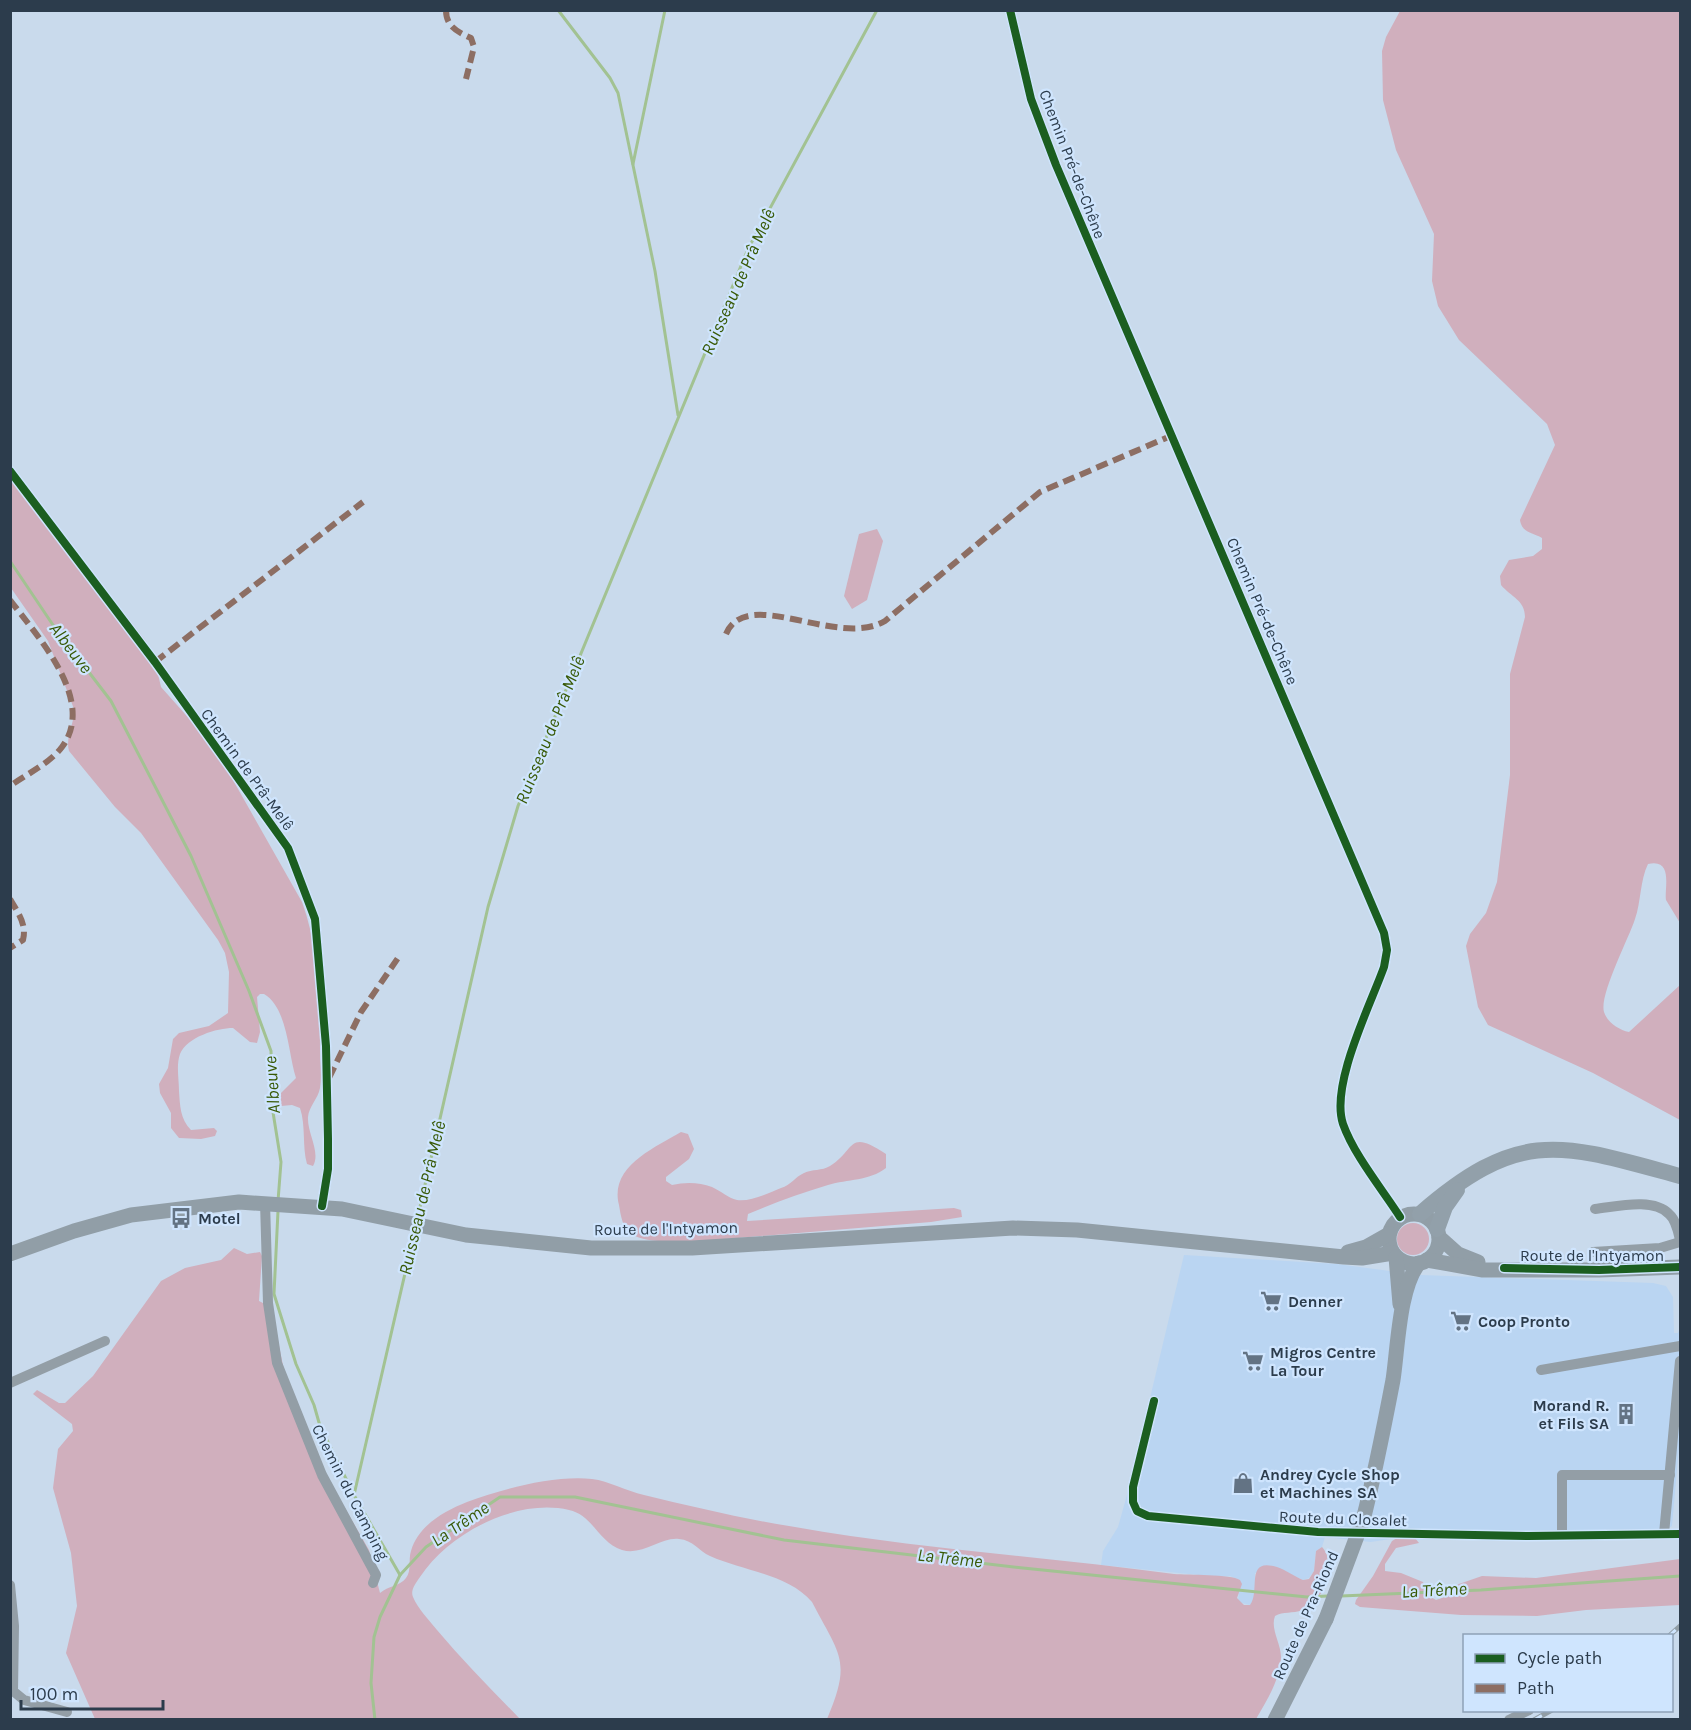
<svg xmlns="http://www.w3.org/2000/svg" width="1691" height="1730" font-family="Karla,sans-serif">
<rect width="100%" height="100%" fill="#c9daec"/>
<!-- built -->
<polygon fill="#bad5f2" points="1184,1255 1337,1264 1420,1275 1653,1283 1666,1286 1673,1297 1674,1333 1678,1333 1680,1328 1680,1436 1672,1526 1654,1537 1419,1540 1397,1538 1371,1542 1325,1537 1322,1547 1316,1551 1314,1571 1309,1578 1303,1580 1294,1576 1255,1573 1255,1598 1250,1605 1238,1602 1240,1580 1230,1576 1218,1577 1101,1565 1103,1551 1118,1527 1127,1495"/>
<!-- green -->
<g fill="#d0afbd">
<path d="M1400 11H1680V923L1666 900C1664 889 1674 858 1648 864 1640 880 1641 902 1635 919 1629 938 1599 995 1604 1012 1607 1022 1619 1030 1629 1032L1680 985V1120L1593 1073 1488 1025 1478 1007 1466 946 1470 934 1486 913 1497 882 1510 775V674L1525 617C1525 600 1511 597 1501 585L1500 576 1509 560 1533 556 1542 549V538C1532 532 1522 533 1520 520L1555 445 1547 424 1459 340 1438 306 1432 281 1434 234 1396 150 1383 100 1382 51 1386 37Z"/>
<path d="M10 466 146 641 153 653 161 687 201 732 225 766 302 902C319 948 320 1003 320 1052 320 1063 322 1076 320 1088 318 1099 309 1106 308 1117 307 1133 321 1152 313 1166L307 1164C302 1146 306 1126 300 1108L292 1105 281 1106 277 1102 278 1096 296 1078C288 1054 288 1008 264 994H260L257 997 260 1032 257 1043 250 1042 233 1028C217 1028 187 1037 180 1054 176 1065 179 1079 179 1091 180 1105 180 1119 191 1130L214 1128 217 1131 215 1136 201 1139 179 1138 171 1128V1113L160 1093 159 1084 168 1068 173 1039 179 1033 209 1026 228 1013 229 972 225 953 218 940 141 833 115 807 69 751C65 737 75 723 74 709L48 641 11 588Z"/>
<polygon points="877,529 883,541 867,600 852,609 844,596 859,534"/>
<path d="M681 1132 688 1134 694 1149 689 1159 666 1177V1181L672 1185C685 1182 699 1182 712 1187 721 1191 728 1198 737 1200 750 1202 769 1193 781 1188 791 1185 795 1177 804 1173 812 1169 822 1171 830 1166 856 1150 847 1128 886 1154V1168C869 1181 848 1179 828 1185 801 1193 774 1203 748 1214L747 1221 954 1208 961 1210 962 1217 931 1222C870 1227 810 1232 749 1237 722 1239 659 1247 635 1236 623 1231 621 1217 619 1205 609 1167 654 1148 681 1132Z"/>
<circle cx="1413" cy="1239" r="16"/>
<path d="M234 1248 247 1254 260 1252 262 1256 259 1301 271 1307 285 1375 323 1470 369 1550 380 1593C388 1586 400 1586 406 1578 412 1570 408 1560 411 1551 418 1526 444 1511 467 1502 502 1489 554 1475 592 1479 609 1481 626 1491 644 1495 694 1507 744 1519 795 1527 920 1549 1047 1557 1174 1574 1188 1575 1231 1574 1240 1580L1242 1584 1237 1598 1244 1605H1250C1261 1591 1244 1557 1277 1567 1286 1570 1294 1576 1303 1580L1309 1579 1314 1571 1316 1551 1322 1547C1338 1565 1324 1602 1302 1610 1293 1614 1283 1611 1275 1616 1270 1629 1281 1643 1281 1657 1280 1680 1267 1700 1256 1719H827C852 1660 840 1656 812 1602 788 1574 743 1571 710 1556 699 1551 693 1540 679 1539 660 1537 643 1556 622 1550 599 1543 593 1515 569 1510 516 1498 449 1533 420 1577 416 1583 410 1590 413 1597 418 1609 429 1620 437 1630 463 1661 492 1690 520 1719H95L66 1653 77 1606 71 1553 53 1488 58 1449 73 1431 72 1424 33 1394 37 1390 59 1403H65L93 1376 161 1281 185 1268 221 1260Z"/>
<polygon points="1397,1538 1415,1538 1419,1543 1396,1548 1385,1564 1385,1571 1401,1573 1423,1582 1429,1596 1436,1600 1445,1597 1456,1585 1482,1576 1536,1578 1680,1559 1680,1605 1586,1610 1537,1616 1461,1615 1360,1607 1355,1604 1356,1600 1373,1576 1392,1541"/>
</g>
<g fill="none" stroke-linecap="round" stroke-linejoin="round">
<!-- stream -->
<g stroke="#a2c292" stroke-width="3">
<polyline points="558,10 610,78 618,93 655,271 678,415"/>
<polyline points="633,164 665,10"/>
<polyline points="10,561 55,628 111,701 191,856 249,991 271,1051 272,1106 281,1162 278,1201"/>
<polyline points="278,1211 274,1294 296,1364 314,1405 320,1426 354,1495 400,1575"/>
<polyline points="417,1220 488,907 518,806 748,249 877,10"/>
<polyline points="354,1495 415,1230"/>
<polyline points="1341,1596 1481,1590 1680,1576"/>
<polyline points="375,1720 371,1683 374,1637 380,1617 400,1575 426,1547 500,1497 575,1497 784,1540 1023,1568 1307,1597 1328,1596"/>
</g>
<!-- minor -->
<g stroke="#939ea6" stroke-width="10">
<path d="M1010 10 1031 99 1056 165 1384 933 1387 950 1384 967C1370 1006 1330 1085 1343 1124 1354 1155 1382 1189 1400 1217"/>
<polyline points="10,471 155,662 288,848 315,919 326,1046 328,1139 328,1169 322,1206"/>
<polyline points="265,1202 268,1303 277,1363 322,1475 376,1575 373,1583"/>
<path d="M1595 1209C1615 1207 1653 1197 1669 1214 1676 1220 1678 1231 1680 1240"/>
<polyline points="1593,1252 1660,1248 1680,1242"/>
<polyline points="1541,1370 1680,1346"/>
<polyline points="10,1383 105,1341"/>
<polyline points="1154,1401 1133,1487 1133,1502 1137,1511 1148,1516 1318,1532 1529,1536 1680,1534"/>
<polyline points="1664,1534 1680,1361"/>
<polyline points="1562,1535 1562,1475 1670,1475"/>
<polyline points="10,1585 14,1626 13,1691 24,1700 67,1712"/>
<polyline points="1509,1720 1529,1710"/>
</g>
<!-- secondary -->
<g stroke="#919ea7" stroke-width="15">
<circle cx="1414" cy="1239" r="25"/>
<polyline points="1439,1237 1458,1254 1478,1262"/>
<polyline points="1348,1252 1366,1247 1389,1234"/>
<polyline points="10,1254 74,1231 131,1215 239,1202 342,1209 466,1235 591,1248 692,1248 1013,1228 1077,1230 1344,1257 1362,1258 1393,1253"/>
<polyline points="1396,1257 1400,1304"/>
<polyline points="1427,1260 1483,1270 1599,1270 1680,1267"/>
<path d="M1363 1520C1375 1474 1384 1427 1393 1380 1398 1347 1399 1288 1419 1263"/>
<polyline points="1275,1720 1326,1619"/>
</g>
<!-- trunk -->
<g stroke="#92a0aa" stroke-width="16">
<path d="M1420 1214C1521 1126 1562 1144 1680 1176"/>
<polyline points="1437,1229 1445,1207 1457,1190"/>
</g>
<defs>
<g id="rail">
<polyline points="1669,1636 1680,1626"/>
<polyline points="1534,1720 1552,1710"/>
</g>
</defs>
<!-- rail casing -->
<use href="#rail" stroke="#919da5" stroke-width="5"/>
<!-- rail -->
<use href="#rail" stroke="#cfe5fe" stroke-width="3" stroke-dasharray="9" stroke-linecap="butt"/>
<!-- secondary-bridge -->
<polyline stroke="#919ea7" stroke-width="15" points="1326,1619 1363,1520"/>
<!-- quiet -->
<g stroke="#8d6e63" stroke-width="6" stroke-dasharray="12 6" stroke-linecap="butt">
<path d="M446 10C446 27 458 32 471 38L474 47 466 79"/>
<path d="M10 600C37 636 97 700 62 747 50 763 27 774 10 786"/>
<path d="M726 634C747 585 838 649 885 621L1040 492 1173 435"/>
<polyline points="155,662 363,502"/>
<path d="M10 899C18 913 27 924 23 940L10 948"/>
<polyline points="329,1078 361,1012 398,958"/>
</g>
<defs>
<g id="cycleway">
<path d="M1010 10 1031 99 1056 165 1384 933 1387 950 1384 967C1370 1006 1330 1085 1343 1124 1354 1155 1382 1189 1400 1217"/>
<polyline points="10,471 155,662 288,848 315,919 326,1046 328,1139 328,1169 322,1206"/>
<polyline points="1504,1268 1599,1270 1680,1267"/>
<polyline points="1154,1401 1133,1487 1133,1502 1137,1511 1148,1516 1318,1532 1529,1536 1680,1534"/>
</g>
</defs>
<!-- cycleway casing -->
<use href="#cycleway" stroke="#cfe5fe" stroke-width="11"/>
<!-- cycleway -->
<use href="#cycleway" stroke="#1b5e20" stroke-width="8"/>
</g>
<!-- icons -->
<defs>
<symbol id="bus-bare" viewBox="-9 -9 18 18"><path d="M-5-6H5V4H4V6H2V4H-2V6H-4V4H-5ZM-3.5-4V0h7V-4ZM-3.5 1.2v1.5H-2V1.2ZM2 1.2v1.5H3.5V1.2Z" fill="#637384" stroke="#cfe5fe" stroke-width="2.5" paint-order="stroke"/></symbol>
<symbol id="supermarket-bare" viewBox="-9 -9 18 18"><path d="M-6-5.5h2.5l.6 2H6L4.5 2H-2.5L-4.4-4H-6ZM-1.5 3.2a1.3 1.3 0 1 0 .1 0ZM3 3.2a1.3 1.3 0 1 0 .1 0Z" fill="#637384" stroke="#cfe5fe" stroke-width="2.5" paint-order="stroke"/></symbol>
<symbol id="building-bare" viewBox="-9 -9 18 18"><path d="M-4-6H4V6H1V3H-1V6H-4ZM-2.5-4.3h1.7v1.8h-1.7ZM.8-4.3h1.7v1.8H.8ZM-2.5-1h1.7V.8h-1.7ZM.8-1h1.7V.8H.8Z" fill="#637384" stroke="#cfe5fe" stroke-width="2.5" paint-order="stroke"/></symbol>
<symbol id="shop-bare" viewBox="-9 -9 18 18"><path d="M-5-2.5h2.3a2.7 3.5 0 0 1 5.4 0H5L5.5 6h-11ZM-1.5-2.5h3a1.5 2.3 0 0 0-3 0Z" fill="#637384" stroke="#cfe5fe" stroke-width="2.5" paint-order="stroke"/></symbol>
</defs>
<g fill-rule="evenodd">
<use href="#bus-bare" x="166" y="1203" width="30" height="30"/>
<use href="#supermarket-bare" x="1256" y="1286" width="30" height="30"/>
<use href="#supermarket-bare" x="1446" y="1306" width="30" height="30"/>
<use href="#supermarket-bare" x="1238" y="1346" width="30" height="30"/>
<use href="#building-bare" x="1611" y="1399" width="30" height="30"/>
<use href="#shop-bare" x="1228" y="1468" width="30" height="30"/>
</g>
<g text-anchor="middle" stroke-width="4.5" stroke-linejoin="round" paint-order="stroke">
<!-- street labels -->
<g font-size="16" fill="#2c3c4c" stroke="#cfe5fe">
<text transform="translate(1073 164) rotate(69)" y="6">Chemin Pré-de-Chêne</text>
<text transform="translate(1263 611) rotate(67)" y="6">Chemin Pré-de-Chêne</text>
<text transform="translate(248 769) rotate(54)" y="6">Chemin de Prâ-Melê</text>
<text transform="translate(666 1228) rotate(-1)" y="6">Route de l'Intyamon</text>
<text x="1592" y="1261">Route de l'Intyamon</text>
<text transform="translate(351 1492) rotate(63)" y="6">Chemin du Camping</text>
<text transform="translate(1343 1518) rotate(2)" y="6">Route du Closalet</text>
<text transform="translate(1305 1615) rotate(-66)" y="6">Route de Pra-Riond</text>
</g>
<!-- poi labels -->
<g font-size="16" font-weight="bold" fill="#2c3c4c" stroke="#cfe5fe" text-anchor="start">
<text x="198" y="1224">Motel</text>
<text x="1288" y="1307">Denner</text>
<text x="1478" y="1327">Coop Pronto</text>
<text x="1270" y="1358">Migros Centre<tspan x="1270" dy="18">La Tour</tspan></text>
<text x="1609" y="1411" text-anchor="end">Morand R.<tspan x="1609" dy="18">et Fils SA</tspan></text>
<text x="1260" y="1480">Andrey Cycle Shop<tspan x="1260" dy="18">et Machines SA</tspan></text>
</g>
<!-- water labels -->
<g font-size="18" font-style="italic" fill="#385906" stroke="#cfe5fe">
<text transform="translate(738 282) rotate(-66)" y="6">Ruisseau de Prâ Melê</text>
<text transform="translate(71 648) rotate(53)" y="6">Albeuve</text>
<text transform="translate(550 730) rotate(-68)" y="6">Ruisseau de Prâ Melê</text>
<text transform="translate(272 1085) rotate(-94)" y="6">Albeuve</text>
<text transform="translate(422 1198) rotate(-77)" y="6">Ruisseau de Prâ Melê</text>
<text transform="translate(460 1524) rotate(-34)" y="6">La Trême</text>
<text transform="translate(950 1558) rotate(6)" y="6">La Trême</text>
<text transform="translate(1434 1590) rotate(-3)" y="6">La Trême</text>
</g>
</g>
<!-- border -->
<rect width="1691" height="1730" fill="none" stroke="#2c3c4c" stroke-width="24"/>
<!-- legend -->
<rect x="1463" y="1634" width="210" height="78" fill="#cfe5fe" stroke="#8ea1b7" stroke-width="1.5"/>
<rect x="1475" y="1654" width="30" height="9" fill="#1b5e20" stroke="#8ea1b7" stroke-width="1.5"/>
<text x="1517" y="1664" font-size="18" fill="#2c3c4c">Cycle path</text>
<rect x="1475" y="1684" width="30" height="9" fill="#8d6e63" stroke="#8ea1b7" stroke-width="1.5"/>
<text x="1517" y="1694" font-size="18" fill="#2c3c4c">Path</text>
<!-- scale -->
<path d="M21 1700v9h142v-9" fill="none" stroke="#2c3c4c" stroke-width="3"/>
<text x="30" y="1700" font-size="18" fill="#2c3c4c" stroke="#cfe5fe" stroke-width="4.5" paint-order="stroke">100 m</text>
</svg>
